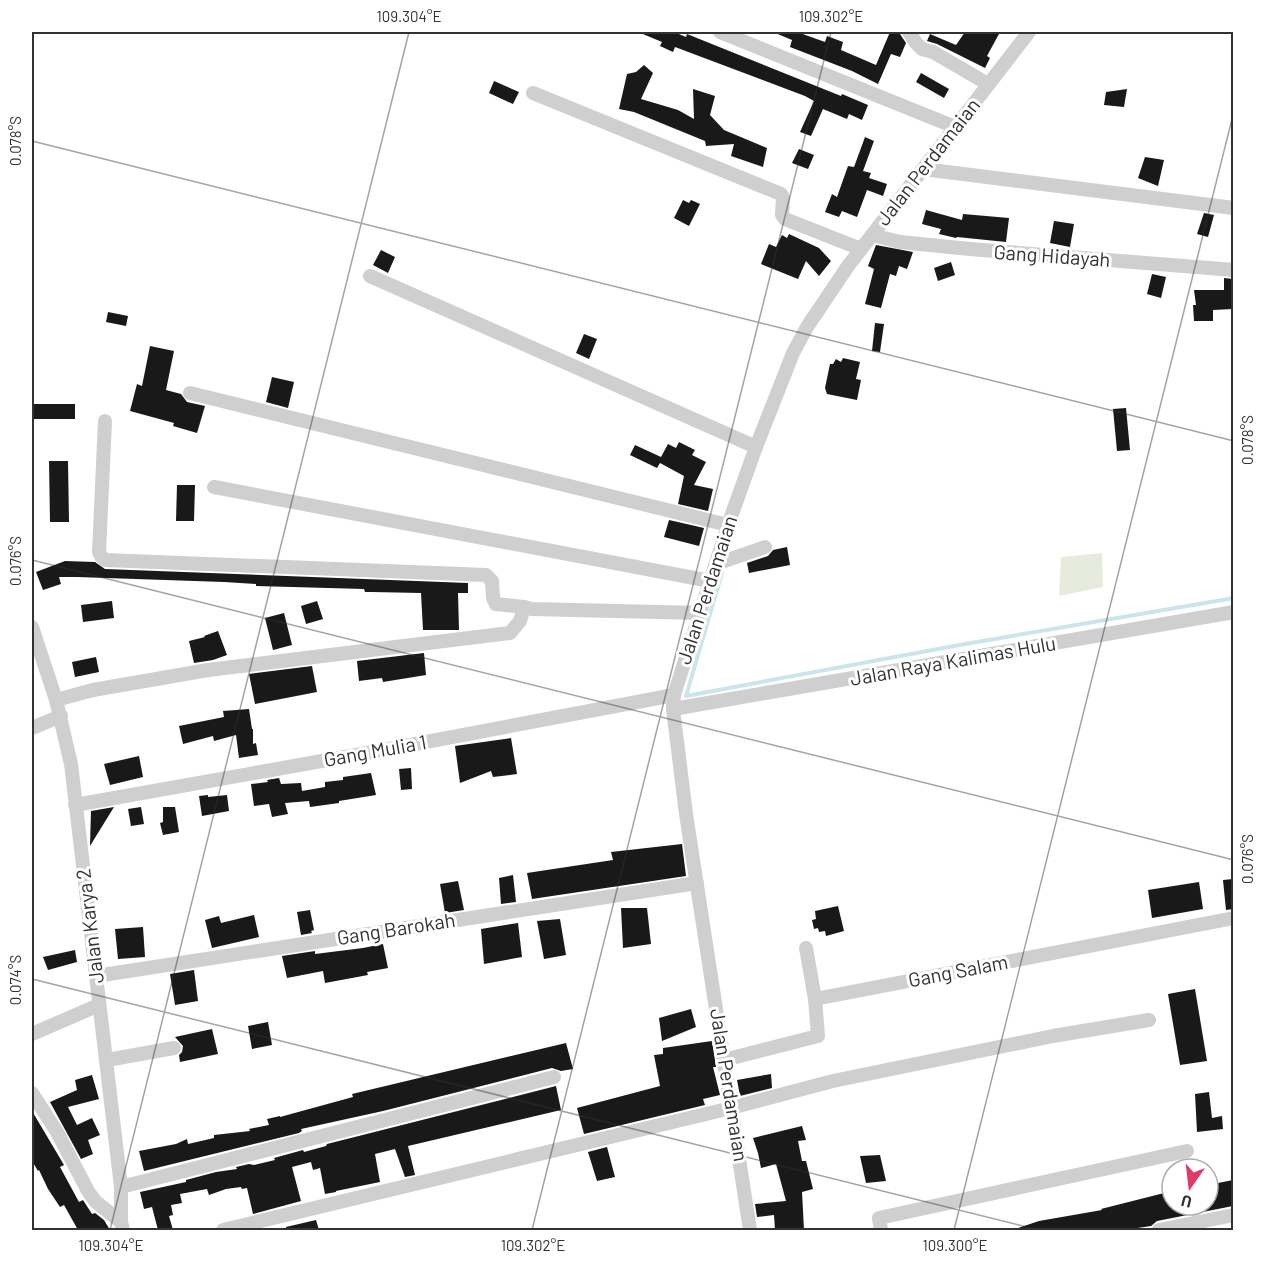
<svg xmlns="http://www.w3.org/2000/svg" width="1265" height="1262" font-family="Barlow,sans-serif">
<rect width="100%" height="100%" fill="#fff"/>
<!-- green -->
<polygon fill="#e7ebdd" points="1102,553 1103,587 1059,596 1061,557"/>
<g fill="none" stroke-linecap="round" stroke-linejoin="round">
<!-- stream -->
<polyline stroke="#cae5eb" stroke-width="4" points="722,573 686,696 965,644 1234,598"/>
</g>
<!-- building -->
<g fill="#191919">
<polygon points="638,32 674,32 686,37 687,34 841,96 842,94 868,105 862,120 849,114 847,119 823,109 811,136 800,132 814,101 805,96 675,47 673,52 660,46 662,42"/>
<polygon points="773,32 797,32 825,42 827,36 843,42 841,50 876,65 890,32 900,34 906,43 900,57 891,54 878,84 852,71 790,47 792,40"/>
<polygon points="965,32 1000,32 987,56 990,58 985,68 937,44 927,41 930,34 956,45"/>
<polygon points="644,65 653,73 641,99 678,110 694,119 693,89 715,96 710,115 724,130 767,148 763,167 731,156 734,144 706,146 705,141 634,112 619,109 627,74 636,72"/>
<polygon points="921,73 949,89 944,98 916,82"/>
<polygon points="494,81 519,92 513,104 489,93"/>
<polygon points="1127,89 1124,107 1104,105 1106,92"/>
<polygon points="865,137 874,141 863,171 871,173 869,178 887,184 883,196 867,190 857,217 842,211 839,217 825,212 832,194 837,197 848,166 854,167"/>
<polygon points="799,149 814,155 808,169 792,163"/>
<polygon points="1145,157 1164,160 1158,186 1138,178"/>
<polygon points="683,200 689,203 691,200 700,204 689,226 674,218"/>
<polygon points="926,210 962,220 963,214 1009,218 1006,242 957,237 956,238 939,234 941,229 922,224"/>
<polygon points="1204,213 1214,215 1208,237 1197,234"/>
<polygon points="1054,221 1074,224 1070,247 1050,243"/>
<polygon points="789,234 819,248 831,261 819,276 806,261 798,279 761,264 769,244 776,247 782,235 787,238"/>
<polygon points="876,245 913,252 907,269 899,266 896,276 890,274 881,308 865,304 874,269 868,266"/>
<polygon points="381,250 395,257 388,273 373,265"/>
<polygon points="951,262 955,275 938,281 934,268"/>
<polygon points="1152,274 1166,277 1161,298 1147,294"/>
<polygon points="1224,278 1233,279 1233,309 1213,310 1213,321 1194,321 1193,305 1196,305 1194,290 1224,290"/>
<polygon points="108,312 128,316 126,326 106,322"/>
<polygon points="875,323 884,324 880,352 872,351"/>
<polygon points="584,334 597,339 589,359 576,353"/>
<polygon points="150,346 174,351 166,390 181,394 187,402 205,406 197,433 173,426 174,423 130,411 137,384 142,386"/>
<polygon points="843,358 860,362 856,379 861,380 857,400 827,394 825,388 830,364 833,364 836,359 841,362"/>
<polygon points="272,377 294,382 288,408 266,402"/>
<rect x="32" y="404" width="43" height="15"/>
<polygon points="1126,408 1130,450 1117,451 1113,409"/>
<polygon points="679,442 695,450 692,455 706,462 694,485 713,489 708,511 678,504 684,476 660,463 657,468 630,455 635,445 661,457 668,444 676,448"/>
<polygon points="49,461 68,461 69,522 50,522"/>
<polygon points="177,485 195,485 194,521 176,521"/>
<polygon points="669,520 704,528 699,546 664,537"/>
<polygon points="787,547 790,565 749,573 747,563 768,556 773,550"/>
<polygon points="65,561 95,562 105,569 468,583 468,593 458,593 459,630 423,630 421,593 372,592 365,592 364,589 256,586 256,584 224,582 77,577 59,577 61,584 43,590 36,572"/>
<polygon points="112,601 114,618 83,622 81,605"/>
<polygon points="317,601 323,619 306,624 301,606"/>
<polygon points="284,613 292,645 273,650 265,618"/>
<polygon points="218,631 227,655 213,660 194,663 189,641 205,637 204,636"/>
<polygon points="424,653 426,675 383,682 382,678 359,681 357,661"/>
<polygon points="96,657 99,672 75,677 72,662"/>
<polygon points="312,666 317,692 255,704 249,674"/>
<polygon points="249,709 252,729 253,729 253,744 256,743 258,755 239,758 236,735 214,741 213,736 183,744 179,726 224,717 223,711"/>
<polygon points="511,738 517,774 493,777 491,771 460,783 455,746"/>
<polygon points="139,756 143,777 110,785 104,764"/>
<polygon points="411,768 412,789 401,790 399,769"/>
<polygon points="371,773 376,795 339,801 339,803 310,807 309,801 285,803 288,814 272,817 269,804 254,806 251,784 268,782 267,780 279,778 281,784 301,783 302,791 325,787 325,782 343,780 343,777"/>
<polygon points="208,795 208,797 227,795 229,811 202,816 199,796"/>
<polygon points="114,807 90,846 91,811"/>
<polygon points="141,807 144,824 131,826 128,809"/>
<polygon points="163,807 175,807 179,832 163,835 160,823 163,822"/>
<polygon points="682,844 686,876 532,899 527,873 613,860 611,852"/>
<polygon points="513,875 516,902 501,904 499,878"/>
<polygon points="1233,879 1233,909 1226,910 1223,880"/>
<polygon points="458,881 464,910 445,913 440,884"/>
<polygon points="1199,882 1203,909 1152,918 1148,890"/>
<polygon points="838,906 844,931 826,936 825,931 819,932 818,928 814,929 812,920 816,919 815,911"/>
<polygon points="621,908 647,908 651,944 623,948"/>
<polygon points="310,910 314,930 311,931 312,933 301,935 297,912"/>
<polygon points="254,915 259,937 212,948 205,920 219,916 221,923"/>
<polygon points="560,919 566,955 544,959 537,921"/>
<polygon points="518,923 522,957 484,964 481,929"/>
<polygon points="143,927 145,957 118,959 115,929"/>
<polygon points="383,944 388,968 367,972 368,975 325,983 323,971 287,978 282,956 315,951 315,954 363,948"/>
<polygon points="75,950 77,962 48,970 43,957"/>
<polygon points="194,970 198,1001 175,1005 170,974"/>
<polygon points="1195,989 1207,1061 1180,1065 1168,994"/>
<polygon points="691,1009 696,1027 662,1041 659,1018"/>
<polygon points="268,1022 272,1045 252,1049 248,1026"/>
<polygon points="212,1029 218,1054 180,1062 179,1055 182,1052 183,1046 175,1037"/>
<polygon points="712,1041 716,1067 713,1067 720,1095 703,1099 705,1105 584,1134 577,1108 660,1086 654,1055 663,1054 663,1048"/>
<polygon points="566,1043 573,1069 561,1071 552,1068 383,1111 301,1129 302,1131 299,1133 144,1171 139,1151 176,1144 187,1139 188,1144 214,1138 214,1135 250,1131 249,1129 269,1125 267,1119 280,1116 280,1117 353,1097 352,1094"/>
<polygon points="771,1074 772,1088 740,1096 737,1080"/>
<polygon points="92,1075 99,1099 68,1107 77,1125 92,1118 100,1135 88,1140 93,1154 81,1159 50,1102 77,1090 75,1080"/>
<polygon points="556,1086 561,1110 408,1146 415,1175 405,1177 395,1149 375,1154 380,1182 336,1191 336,1192 325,1194 320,1168 313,1170 311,1162 292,1167 301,1201 253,1214 247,1188 242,1189 241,1187 226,1189 209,1195 207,1189 180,1194 182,1203 171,1205 173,1215 169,1216 173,1230 158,1230 152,1207 144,1209 140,1192 186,1182 186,1180 216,1172 237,1169 236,1167 249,1164 254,1165 275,1160 274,1158 303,1150 304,1152 326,1146 327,1144"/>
<polygon points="1209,1092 1212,1118 1222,1116 1223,1129 1197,1132 1195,1094"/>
<polygon points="32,1111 64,1165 60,1167 79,1202 83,1200 92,1214 95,1213 104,1220 110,1230 78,1230 64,1205 60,1207 48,1189 39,1170 38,1171 32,1161"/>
<polygon points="802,1126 806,1140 798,1141 802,1161 806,1161 813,1189 802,1192 804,1230 775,1230 774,1215 757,1217 755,1204 786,1201 776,1164 761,1168 758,1153 753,1138"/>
<polygon points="607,1147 615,1177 597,1181 588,1152"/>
<polygon points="880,1155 886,1181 866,1183 860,1156"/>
<polygon points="1233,1180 1233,1206 1157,1221 1151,1226 1124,1230 1018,1230 1018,1228 1039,1221 1102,1210 1101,1209 1172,1191 1172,1205 1208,1205 1208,1185"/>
<polygon points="316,1220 319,1230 286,1230 286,1227"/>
</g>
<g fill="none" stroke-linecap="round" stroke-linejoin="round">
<!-- minor -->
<g stroke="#cfcfcf" stroke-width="14">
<polyline points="720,32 955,127"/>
<polyline points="909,32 916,43 922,49 933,52 988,84"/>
<polyline points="533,93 781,194 783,198 782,215 785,219 861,249"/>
<polyline points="923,169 1234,208"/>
<polyline points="872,235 900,242 970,249 1234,270"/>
<polyline points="370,276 756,447"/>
<polyline points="190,393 728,525"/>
<polyline points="105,421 99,552 101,556 105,560 486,575 492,581 493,598 496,604 524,607"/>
<polyline points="214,487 710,581"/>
<polyline points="716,564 765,547"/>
<polyline points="32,627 56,700 71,764 121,1187 121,1222 123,1230"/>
<polyline points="56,700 93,690 208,670 510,633 520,621 524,607 532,609 700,613"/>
<polyline points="673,709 1234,612"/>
<polyline points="32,728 61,716"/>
<polyline points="75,805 378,751 674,695"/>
<polyline points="806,948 815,999"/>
<polyline points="96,976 697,883"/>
<polyline points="32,1034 99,1005"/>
<polyline points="107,1060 174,1048"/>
<polyline points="724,1060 818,1036 815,999 1234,918"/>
<polyline points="32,1093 57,1132 88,1191 95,1201 121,1222"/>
<polyline points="121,1187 554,1077"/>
<polyline points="223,1230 731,1108 833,1081 1053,1036 1149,1020"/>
<polyline points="750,1230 686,814 673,709 674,695 728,525 756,447 793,353 807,327 848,266 1029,32"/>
<polyline points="881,1230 879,1218 1187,1151"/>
<polyline points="1159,1230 1234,1215"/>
</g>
</g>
<!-- ticks -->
<path fill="none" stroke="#323232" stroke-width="1.5" stroke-opacity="0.45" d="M32 141 1234 441M32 560 1234 860M32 979 1039 1230M110 1230 409 32M532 1230 831 32M954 1230 1234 111"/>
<g text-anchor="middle" stroke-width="6" stroke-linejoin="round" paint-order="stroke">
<!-- street labels -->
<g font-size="20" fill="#323232" stroke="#fff">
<text transform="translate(928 162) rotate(-52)" y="7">Jalan Perdamaian</text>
<text transform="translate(1052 256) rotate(4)" y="7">Gang Hidayah</text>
<text transform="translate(707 590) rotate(-72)" y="7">Jalan Perdamaian</text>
<text transform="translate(953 661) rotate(-10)" y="7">Jalan Raya Kalimas Hulu</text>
<text transform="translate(375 751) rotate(-10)" y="7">Gang Mulia 1</text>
<text transform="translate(90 926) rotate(-97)" y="7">Jalan Karya 2</text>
<text transform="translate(396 929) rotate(-9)" y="7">Gang Barokah</text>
<text transform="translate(958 971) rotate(-11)" y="7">Gang Salam</text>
<text transform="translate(729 1085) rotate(81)" y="7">Jalan Perdamaian</text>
</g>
</g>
<!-- border -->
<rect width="1265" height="1262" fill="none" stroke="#ffffff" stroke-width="66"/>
<!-- north arrow -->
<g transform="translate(1190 1187) rotate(194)"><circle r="28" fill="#ffffff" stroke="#adadad" stroke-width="1.5"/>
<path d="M0-4.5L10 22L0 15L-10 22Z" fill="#e33968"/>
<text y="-9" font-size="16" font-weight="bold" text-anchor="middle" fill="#323232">U</text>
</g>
<rect x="33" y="33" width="1199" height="1196" fill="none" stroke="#323232" stroke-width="2"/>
<g font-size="15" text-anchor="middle" fill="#323232">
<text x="409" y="22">109.304°E</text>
<text x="831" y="22">109.302°E</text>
<text transform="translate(16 141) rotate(-90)" y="5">0.078°S</text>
<text transform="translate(1248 440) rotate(-90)" y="5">0.078°S</text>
<text transform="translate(16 561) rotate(-90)" y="5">0.076°S</text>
<text transform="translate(1248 859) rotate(-90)" y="5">0.076°S</text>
<text transform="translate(16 980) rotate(-90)" y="5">0.074°S</text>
<text x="111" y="1251">109.304°E</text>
<text x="533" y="1251">109.302°E</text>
<text x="955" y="1251">109.300°E</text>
</g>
</svg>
